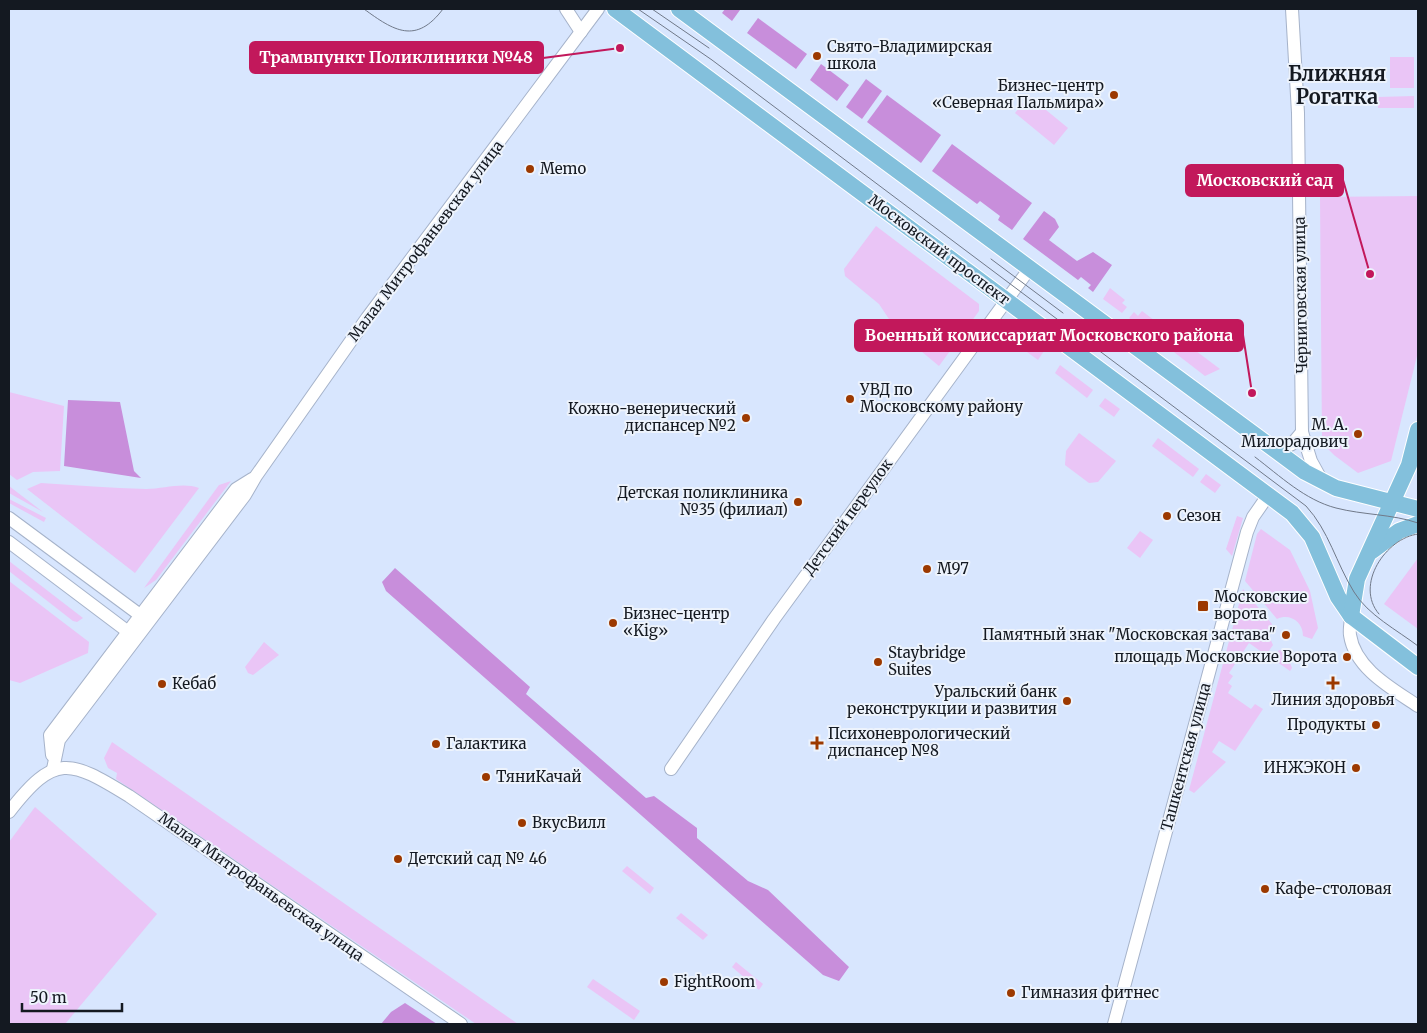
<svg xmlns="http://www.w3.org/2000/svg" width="1427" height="1033" font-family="Merriweather,serif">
<rect width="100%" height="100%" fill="#d8e6fe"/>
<!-- green -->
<g fill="#eac5f6">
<rect x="1390" y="57" width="24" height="31"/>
<polygon points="1029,96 1068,128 1054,145 1015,113"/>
<polygon points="1414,96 1414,108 1378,108 1378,97"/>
<polygon points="1418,196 1418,352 1391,461 1358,473 1334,455 1322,443 1320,197"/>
<polygon points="876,226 979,304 979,311 939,366 897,331 879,304 845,276 844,269"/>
<polygon points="1110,288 1125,300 1122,303 1127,307 1122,313 1103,299"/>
<polygon points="1142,311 1167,330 1164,334 1169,338 1164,345 1129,318 1134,312 1138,316"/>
<polygon points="1009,325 1044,351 1038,360 1002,334"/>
<polygon points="1175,342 1180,346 1184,342 1220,369 1205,376 1170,349"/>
<polygon points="1060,365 1093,390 1087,398 1055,373"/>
<polygon points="9,392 64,406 60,471 33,472 17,480 9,474"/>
<polygon points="1105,398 1120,409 1114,417 1099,406"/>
<polygon points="1079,433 1116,461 1098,482 1089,483 1065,465 1066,451"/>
<polygon points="1158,438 1199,469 1193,477 1152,446"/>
<polygon points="1206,474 1221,485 1215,493 1200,482"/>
<polygon points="231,481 156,580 144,588 219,485"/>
<path d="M41 483C76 485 111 488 146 489 164 489 182 482 199 488L135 573 27 489Z"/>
<polygon points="9,486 43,512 9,493"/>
<polygon points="9,499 46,518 44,522 9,503"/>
<polygon points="1237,516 1243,518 1232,556 1226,549"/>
<path d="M1261 529 1290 550 1293 556 1310 591 1318 628 1312 639 1303 636C1303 622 1290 613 1277 619L1245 581 1257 534Z"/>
<polygon points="1140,531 1153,540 1140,558 1127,548"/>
<polygon points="1418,558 1418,629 1384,604"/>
<polygon points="9,561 83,618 77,622 73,621 9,571"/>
<polygon points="9,581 89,642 88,653 20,683 9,680"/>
<polygon points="1243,589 1272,624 1269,636 1273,645 1266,655 1249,643 1229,673 1233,676 1228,683 1232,686 1228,693 1251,709 1255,704 1263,709 1235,751 1219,741 1212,752 1226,762 1194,793 1189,790"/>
<polygon points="264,642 279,655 253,675 248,673 245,667"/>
<polygon points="1279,650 1286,652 1292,668 1290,671 1273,659"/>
<polygon points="112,742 518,1024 476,1024 116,779 117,773 108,768 104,758"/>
<polygon points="35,807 157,914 65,1024 9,1024 9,842"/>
<polygon points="627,866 654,888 650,894 622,871"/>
<polygon points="681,913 708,935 703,940 676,918"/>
<polygon points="736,962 763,984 759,990 732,967"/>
<polygon points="593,979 640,1011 634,1020 587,987"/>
</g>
<!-- forest -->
<g fill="#c88edb">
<polygon points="725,9 739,9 740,10 732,21 722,13"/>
<polygon points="758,18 807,54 796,69 747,33"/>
<polygon points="821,64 849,85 837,101 810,80"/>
<polygon points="866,79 882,91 862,119 846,107"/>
<polygon points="887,95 941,135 921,163 867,122"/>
<polygon points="952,144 1032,203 1012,230 998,220 1000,216 980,201 977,204 932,171"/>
<polygon points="1044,211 1055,219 1059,227 1049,240 1077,261 1093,252 1112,265 1093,292 1088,288 1091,285 1081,277 1078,280 1023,239"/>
<polygon points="68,400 120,402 134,471 141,478 64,466"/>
<polygon points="395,568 530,687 526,694 646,798 654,796 697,828 697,838 748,881 768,890 849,967 839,981 823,975 386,591 382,582"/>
<polygon points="405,1003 437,1024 381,1024 391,1012"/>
</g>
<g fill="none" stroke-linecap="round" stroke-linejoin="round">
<defs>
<g id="minor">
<polyline points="566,9 581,32"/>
<polyline points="1292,9 1298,113 1302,432 1311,461 1322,481"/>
<polyline points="1276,451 1292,444 1302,432"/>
<polyline points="9,518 140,615 142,622"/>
<polyline points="9,542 127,631 134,630"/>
<path d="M1351 616C1351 622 1349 629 1350 635 1355 669 1393 689 1418 706"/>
<polyline points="52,755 50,735 236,489 252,479"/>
<polyline points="53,769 59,740 245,495 256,476 367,318 598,9"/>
<polyline points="671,769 774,619 1030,268"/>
<path d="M9 812C55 753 69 759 129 796L461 1024"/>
<polyline points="1114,1024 1247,532 1253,517 1269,494"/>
</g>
<g id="major">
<polyline points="615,9 1292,513 1312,537 1338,597 1351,616 1418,667"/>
<polyline points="679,9 1305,472 1336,488 1418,509"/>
<polyline points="1372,551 1399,531 1418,524"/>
<polyline points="1351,616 1357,579 1409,465 1418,430"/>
</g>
</defs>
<!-- minor casing -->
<use href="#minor" stroke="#a6b3ca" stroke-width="14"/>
<!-- major casing -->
<use href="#major" stroke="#fff" stroke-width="18"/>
<!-- minor -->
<use href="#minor" stroke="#fff" stroke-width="12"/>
<!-- major -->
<use href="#major" stroke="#83c0dc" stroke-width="16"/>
<!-- tram -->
<g stroke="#707989" stroke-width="1">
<path d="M364 9C394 31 416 45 443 9"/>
<path d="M638 9 712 60 1306 506C1329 531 1336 563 1354 592 1368 615 1397 630 1418 646"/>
<polyline points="652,9 709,48"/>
<polyline points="991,259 1063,313"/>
<path d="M1255 457C1280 476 1305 500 1336 508 1363 515 1392 514 1418 523"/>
<path d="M1379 614C1354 585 1386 538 1418 534"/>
</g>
</g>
<!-- markers -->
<g fill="#9c3900" stroke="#edf3fc" stroke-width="2">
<circle cx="817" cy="56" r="5"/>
<circle cx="1114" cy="95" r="5"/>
<circle cx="530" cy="169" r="5"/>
<circle cx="850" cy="399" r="5"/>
<circle cx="746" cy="418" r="5"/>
<circle cx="1358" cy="434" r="5"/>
<circle cx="798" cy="502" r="5"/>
<circle cx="1167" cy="516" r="5"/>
<circle cx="927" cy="569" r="5"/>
<rect x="1197" y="600" width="12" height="12" rx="2.5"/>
<circle cx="613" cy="623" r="5"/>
<circle cx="1286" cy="635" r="5"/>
<circle cx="1347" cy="657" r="5"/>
<circle cx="878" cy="662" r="5"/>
<path d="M1330.5 675.5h5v5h5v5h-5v5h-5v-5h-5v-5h5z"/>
<circle cx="162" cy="684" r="5"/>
<circle cx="1067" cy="701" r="5"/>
<circle cx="1376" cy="725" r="5"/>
<path d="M814.5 735.5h5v5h5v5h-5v5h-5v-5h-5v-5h5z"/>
<circle cx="436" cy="744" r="5"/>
<circle cx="1356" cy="768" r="5"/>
<circle cx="486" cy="777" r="5"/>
<circle cx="522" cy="823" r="5"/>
<circle cx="398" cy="859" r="5"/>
<circle cx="1265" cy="889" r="5"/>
<circle cx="664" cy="982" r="5"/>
<circle cx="1011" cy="993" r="5"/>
</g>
<g text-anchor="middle" stroke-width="4" stroke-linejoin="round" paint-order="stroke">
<!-- poi labels -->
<g font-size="15" fill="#141921" stroke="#edf3fc" text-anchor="start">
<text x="827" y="52">Свято-Владимирская<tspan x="827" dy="17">школа</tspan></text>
<text x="1104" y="91" text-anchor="end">Бизнес-центр<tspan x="1104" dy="17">«Северная Пальмира»</tspan></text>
<text x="540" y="174">Memo</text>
<text x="860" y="395">УВД по<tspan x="860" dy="17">Московскому району</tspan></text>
<text x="736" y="414" text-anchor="end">Кожно-венерический<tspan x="736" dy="17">диспансер №2</tspan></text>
<text x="1348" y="430" text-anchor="end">М. А.<tspan x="1348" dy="17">Милорадович</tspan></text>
<text x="788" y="498" text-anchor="end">Детская поликлиника<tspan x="788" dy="17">№35 (филиал)</tspan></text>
<text x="1177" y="521">Сезон</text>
<text x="937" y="574">M97</text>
<text x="1214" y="602">Московские<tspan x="1214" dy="17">ворота</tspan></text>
<text x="623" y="619">Бизнес-центр<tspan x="623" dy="17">«Kig»</tspan></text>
<text x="1276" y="640" text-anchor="end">Памятный знак "Московская застава"</text>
<text x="888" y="658">Staybridge<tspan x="888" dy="17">Suites</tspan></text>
<text x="1337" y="662" text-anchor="end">площадь Московские Ворота</text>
<text x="172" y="689">Кебаб</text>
<text x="1057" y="697" text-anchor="end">Уральский банк<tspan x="1057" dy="17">реконструкции и развития</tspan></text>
<text x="1333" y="705" text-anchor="middle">Линия здоровья</text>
<text x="1366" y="730" text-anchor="end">Продукты</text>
<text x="828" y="739">Психоневрологический<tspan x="828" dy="17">диспансер №8</tspan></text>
<text x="446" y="749">Галактика</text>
<text x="1346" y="773" text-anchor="end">ИНЖЭКОН</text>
<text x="496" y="782">ТяниКачай</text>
<text x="532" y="828">ВкусВилл</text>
<text x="408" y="864">Детский сад № 46</text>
<text x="1275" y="894">Кафе-столовая</text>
<text x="674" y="987">FightRoom</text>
<text x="1021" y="998">Гимназия фитнес</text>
</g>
<!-- street labels -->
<g font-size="15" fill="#141921" stroke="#edf3fc">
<text transform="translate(426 241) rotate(-53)" y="5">Малая Митрофаньевская улица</text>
<text transform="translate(939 250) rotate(37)" y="5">Московский проспект</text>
<text transform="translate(1301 295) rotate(-91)" y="5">Черниговская улица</text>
<text transform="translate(848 517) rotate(-54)" y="5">Детский переулок</text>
<text transform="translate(1186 757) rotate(-75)" y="5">Ташкентская улица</text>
<text transform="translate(261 887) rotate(35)" y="5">Малая Митрофаньевская улица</text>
</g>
<!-- district labels -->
<g font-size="20" font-weight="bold" fill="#141921" stroke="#edf3fc">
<text x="1337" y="81">Ближняя<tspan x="1337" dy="23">Рогатка</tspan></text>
</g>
</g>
<!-- callouts -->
<path fill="none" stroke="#c2185b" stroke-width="2" d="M620 48L543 58M1370 274L1343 180M1252 393L1243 335"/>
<g fill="#c2185b" stroke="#edf3fc" stroke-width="2">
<circle cx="620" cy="48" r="5"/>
<circle cx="1370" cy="274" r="5"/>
<circle cx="1252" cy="393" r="5"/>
</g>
<g fill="#c2185b" stroke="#c2185b" stroke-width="2">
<rect x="250" y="42" width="293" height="31" rx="5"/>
<rect x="1186" y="165" width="157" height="31" rx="5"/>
<rect x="855" y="320" width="388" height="31" rx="5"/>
</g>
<g font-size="16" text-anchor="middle" font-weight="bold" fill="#fff">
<text x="396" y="63">Трамвпункт Поликлиники №48</text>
<text x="1265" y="186">Московский сад</text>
<text x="1049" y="341">Военный комиссариат Московского района</text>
</g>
<!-- border -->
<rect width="1427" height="1033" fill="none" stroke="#141921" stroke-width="20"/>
<!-- scale -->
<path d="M22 1003v8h100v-8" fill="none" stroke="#141921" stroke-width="2.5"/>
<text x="30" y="1003" font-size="15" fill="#141921" stroke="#edf3fc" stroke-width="4" paint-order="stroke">50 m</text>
</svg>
